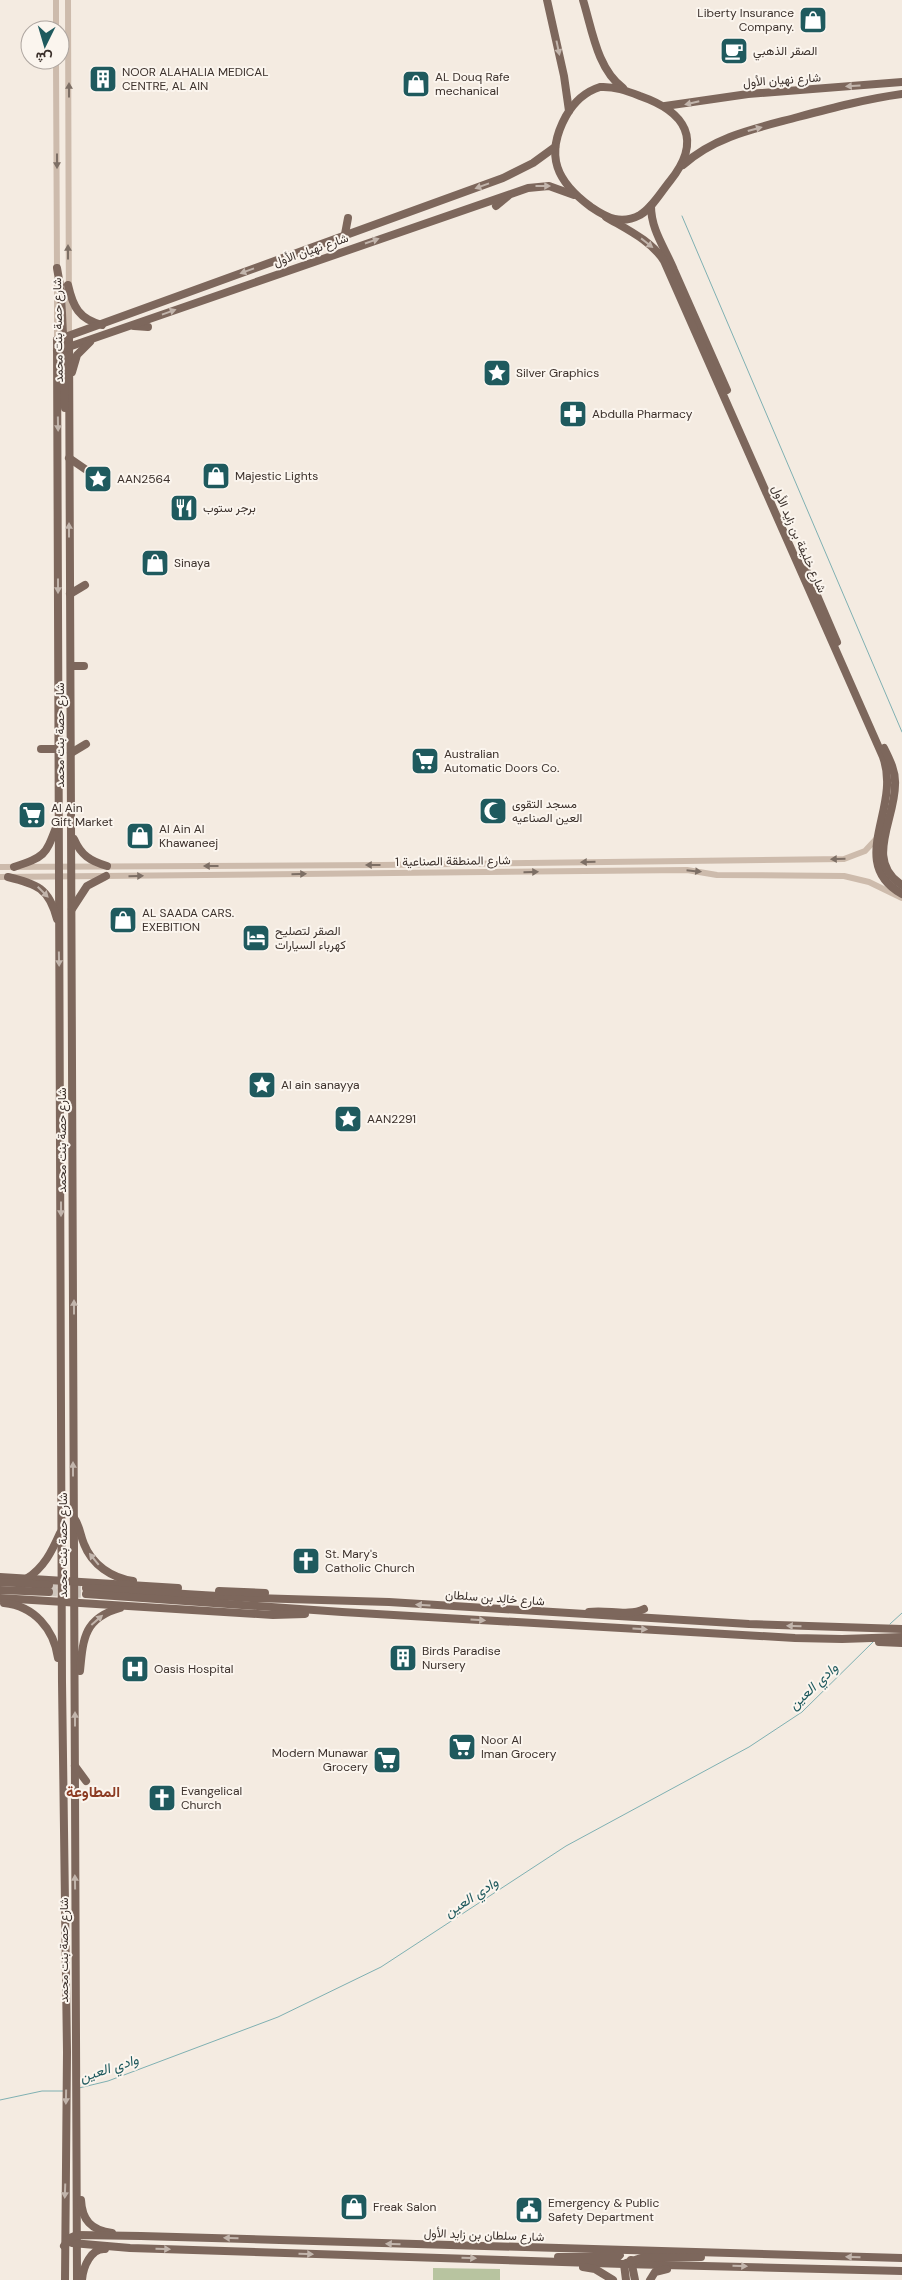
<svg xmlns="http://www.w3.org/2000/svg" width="902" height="2280" font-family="'DM Sans',Vazirmatn,sans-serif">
<rect width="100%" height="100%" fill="#f4ebe1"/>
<!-- green -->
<polygon fill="#b8c4a0" points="433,2268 500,2269 500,2280 433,2280"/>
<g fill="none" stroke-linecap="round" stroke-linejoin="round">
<!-- stream -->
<g stroke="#7fb0b2" stroke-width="1">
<polyline points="682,216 902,732"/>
<polyline points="890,1624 902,1613"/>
<polyline points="79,2088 108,2081 278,2017 381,1967 566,1846 749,1747 802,1712 873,1642"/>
<polyline points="0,2100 42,2091 63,2091"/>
</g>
<!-- major-tunnel -->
<g stroke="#cfc6bd" stroke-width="8" stroke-dasharray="8 4" stroke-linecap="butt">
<polyline points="49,1585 86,1588"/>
<polyline points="49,1592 86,1594"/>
</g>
<!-- minor -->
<g stroke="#cdbbac" stroke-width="6">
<polyline points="56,0 56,30"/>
<polyline points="68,0 69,336"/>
<polyline points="56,60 57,271"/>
<polyline points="57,340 57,284"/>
<polyline points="0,867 381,865 844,859 865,851 878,837"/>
<polyline points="0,877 687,870 717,875 844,876 869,882 902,898"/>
</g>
<!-- major -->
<g stroke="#7d675c" stroke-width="8">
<polyline points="547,0 564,76 569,111"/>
<path d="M583 0C592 29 597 69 623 88"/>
<path d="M600 87C614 86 627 91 640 96 686 112 703 140 670 181 661 192 652 208 640 215 621 225 607 218 591 207 557 182 544 156 566 116 574 102 584 92 600 87Z"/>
<polyline points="665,106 748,94 902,82"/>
<path d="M683 165C715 136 757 128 798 117 832 108 866 99 902 94"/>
<polyline points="496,206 508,196"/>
<path d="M651 206C651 230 665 248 674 270 692 310 709 350 727 390"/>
<path d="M606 217C626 229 652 241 664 261L883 757C902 808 846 862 902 894"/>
<polyline points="345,234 348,218"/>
<polyline points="57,268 61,291 63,335 65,342"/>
<path d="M68 285C73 307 79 319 102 325"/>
<polyline points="134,326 148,327"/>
<polyline points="69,336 77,2280"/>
<polyline points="57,340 62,1682 67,2052 65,2280"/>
<polyline points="57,340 503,178 533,163 555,147"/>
<polyline points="62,345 64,354 65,408"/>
<polyline points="57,351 528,188 549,186 574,195"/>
<polyline points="72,372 77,355 90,342"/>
<polyline points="69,458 85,469"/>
<polyline points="801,558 837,642"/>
<polyline points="70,594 85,585"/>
<polyline points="71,666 84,666"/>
<path d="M884 748C890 760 896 772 895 785 895 820 864 861 902 885"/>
<polyline points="41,749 58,749"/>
<polyline points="71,753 86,744"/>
<path d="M74 839C81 855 90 861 107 866"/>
<path d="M14 867C46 856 45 856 57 825"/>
<path d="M8 877C37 884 49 888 57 919"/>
<polyline points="72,909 87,886 106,876"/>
<path d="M74 1518C80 1526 80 1535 84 1544 92 1565 112 1578 133 1581"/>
<polyline points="0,1577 178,1588"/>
<path d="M26 1579C44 1568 52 1551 60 1533"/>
<polyline points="0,1582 49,1585"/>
<polyline points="86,1588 251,1598 389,1602 749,1624 902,1629"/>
<polyline points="0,1590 49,1592"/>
<polyline points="219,1591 265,1593"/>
<polyline points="86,1594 342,1612 795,1638 842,1639 902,1637"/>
<polyline points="0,1598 273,1615 305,1614"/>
<path d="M4 1603C34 1606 54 1629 58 1658"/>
<path d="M589 1612C606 1609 628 1617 644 1609"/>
<polyline points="879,1642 902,1643"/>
<path d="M80 1671C83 1639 84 1618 120 1608"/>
<polyline points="75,1766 86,1781"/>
<path d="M81 2200C82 2220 91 2230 112 2233"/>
<polyline points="72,2243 130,2248 624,2264 902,2271"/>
<polyline points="64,2246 70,2238 77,2235 141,2236 902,2258"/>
<polyline points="558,2257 618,2257 620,2255 618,2251"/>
<polyline points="631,2260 635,2280"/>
<polyline points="626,2263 641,2258 701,2257"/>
<polyline points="624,2264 626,2280"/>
<polyline points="583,2267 595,2269 613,2280"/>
<path d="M82 2280C83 2267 91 2248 105 2249"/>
<polyline points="650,2280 655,2272 667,2269"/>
</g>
</g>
<!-- one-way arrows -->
<defs><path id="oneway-solid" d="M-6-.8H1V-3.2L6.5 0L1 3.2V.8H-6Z" transform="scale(1.25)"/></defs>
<g fill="#c2b5ac">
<use href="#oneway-solid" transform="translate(558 48) rotate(78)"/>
<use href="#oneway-solid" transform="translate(853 86) rotate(176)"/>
<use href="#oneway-solid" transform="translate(692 103) rotate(167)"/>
<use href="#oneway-solid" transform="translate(755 129) rotate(-15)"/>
<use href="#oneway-solid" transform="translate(482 186) rotate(160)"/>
<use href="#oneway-solid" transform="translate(543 186)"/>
<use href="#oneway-solid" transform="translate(372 241) rotate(-19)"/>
<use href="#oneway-solid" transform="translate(647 243) rotate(38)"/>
<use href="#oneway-solid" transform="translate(247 271) rotate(160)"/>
<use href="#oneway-solid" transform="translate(169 312) rotate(-20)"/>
<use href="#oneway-solid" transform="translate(58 424) rotate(89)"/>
<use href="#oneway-solid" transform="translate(69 530) rotate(-90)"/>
<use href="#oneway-solid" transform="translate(58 586) rotate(90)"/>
<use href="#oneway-solid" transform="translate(43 892) rotate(45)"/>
<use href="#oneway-solid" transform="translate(59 959) rotate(89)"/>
<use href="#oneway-solid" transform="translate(61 1209) rotate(90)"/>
<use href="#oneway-solid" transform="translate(74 1307) rotate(-90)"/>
<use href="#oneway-solid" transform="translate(73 1469) rotate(-90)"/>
<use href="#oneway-solid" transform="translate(94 1559) rotate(-129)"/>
<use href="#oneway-solid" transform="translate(423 1605) rotate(-176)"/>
<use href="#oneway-solid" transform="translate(97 1620) rotate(-41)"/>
<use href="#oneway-solid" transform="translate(478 1620) rotate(3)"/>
<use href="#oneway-solid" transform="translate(794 1626) rotate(-178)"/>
<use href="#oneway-solid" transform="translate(640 1629) rotate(3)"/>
<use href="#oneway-solid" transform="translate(75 1719) rotate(-90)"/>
<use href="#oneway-solid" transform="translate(75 1882) rotate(-91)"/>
<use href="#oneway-solid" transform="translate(66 2097) rotate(91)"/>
<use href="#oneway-solid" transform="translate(65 2191) rotate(92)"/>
<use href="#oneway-solid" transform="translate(231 2238) rotate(-178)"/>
<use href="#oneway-solid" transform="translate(393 2244) rotate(-178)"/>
<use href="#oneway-solid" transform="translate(163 2249) rotate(2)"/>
<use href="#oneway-solid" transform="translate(306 2254) rotate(2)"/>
<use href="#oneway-solid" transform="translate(853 2257) rotate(-178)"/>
<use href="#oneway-solid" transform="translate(469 2258) rotate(2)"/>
<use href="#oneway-solid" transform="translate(740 2266) rotate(1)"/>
</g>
<g fill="#7d6f65">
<use href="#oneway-solid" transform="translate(69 90) rotate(-90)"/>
<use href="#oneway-solid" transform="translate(57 161) rotate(90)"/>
<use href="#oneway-solid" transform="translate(68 252) rotate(-90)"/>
<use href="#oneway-solid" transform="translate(838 859) rotate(178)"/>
<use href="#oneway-solid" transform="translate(588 862) rotate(179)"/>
<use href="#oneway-solid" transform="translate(373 865) rotate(180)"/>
<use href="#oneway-solid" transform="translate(211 866) rotate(180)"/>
<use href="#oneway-solid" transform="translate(694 871) rotate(6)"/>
<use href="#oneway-solid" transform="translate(531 872) rotate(-1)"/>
<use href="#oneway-solid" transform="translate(299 874) rotate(-1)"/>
<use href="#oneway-solid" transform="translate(136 876) rotate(-1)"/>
</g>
<!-- icons -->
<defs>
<symbol id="shop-square" viewBox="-11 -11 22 22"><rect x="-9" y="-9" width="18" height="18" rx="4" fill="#1f5a5e" stroke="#fbf5ee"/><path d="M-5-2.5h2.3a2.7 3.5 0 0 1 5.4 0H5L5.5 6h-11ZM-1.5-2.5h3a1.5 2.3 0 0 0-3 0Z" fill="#fff"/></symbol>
<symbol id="cafe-square" viewBox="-11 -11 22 22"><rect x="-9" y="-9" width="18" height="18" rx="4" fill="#1f5a5e" stroke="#fbf5ee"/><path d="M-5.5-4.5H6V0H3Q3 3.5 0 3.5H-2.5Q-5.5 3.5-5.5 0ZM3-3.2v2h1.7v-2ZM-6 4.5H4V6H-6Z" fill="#fff"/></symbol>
<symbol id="building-square" viewBox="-11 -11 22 22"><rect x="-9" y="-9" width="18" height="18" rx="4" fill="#1f5a5e" stroke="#fbf5ee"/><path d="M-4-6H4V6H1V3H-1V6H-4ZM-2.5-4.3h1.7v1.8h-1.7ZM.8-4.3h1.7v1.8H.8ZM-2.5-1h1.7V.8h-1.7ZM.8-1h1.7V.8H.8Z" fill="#fff"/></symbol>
<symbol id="sight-square" viewBox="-11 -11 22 22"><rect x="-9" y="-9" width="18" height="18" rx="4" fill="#1f5a5e" stroke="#fbf5ee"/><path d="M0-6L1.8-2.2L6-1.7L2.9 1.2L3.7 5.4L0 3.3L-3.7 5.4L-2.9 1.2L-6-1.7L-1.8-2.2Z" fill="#fff"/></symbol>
<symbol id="pharmacy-square" viewBox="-11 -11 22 22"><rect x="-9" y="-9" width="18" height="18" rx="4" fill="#1f5a5e" stroke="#fbf5ee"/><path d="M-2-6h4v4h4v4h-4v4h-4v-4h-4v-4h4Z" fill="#fff"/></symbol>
<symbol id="restaurant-square" viewBox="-11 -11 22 22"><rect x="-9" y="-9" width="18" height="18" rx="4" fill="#1f5a5e" stroke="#fbf5ee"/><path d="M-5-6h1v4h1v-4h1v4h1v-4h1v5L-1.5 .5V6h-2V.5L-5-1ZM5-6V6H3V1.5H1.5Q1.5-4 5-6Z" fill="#fff"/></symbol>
<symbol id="supermarket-square" viewBox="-11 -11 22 22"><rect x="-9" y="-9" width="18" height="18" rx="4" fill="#1f5a5e" stroke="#fbf5ee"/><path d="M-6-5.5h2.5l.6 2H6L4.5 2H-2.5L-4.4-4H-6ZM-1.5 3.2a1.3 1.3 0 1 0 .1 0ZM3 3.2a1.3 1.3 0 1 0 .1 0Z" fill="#fff"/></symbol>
<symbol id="mosque-square" viewBox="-11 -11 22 22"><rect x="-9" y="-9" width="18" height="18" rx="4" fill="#1f5a5e" stroke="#fbf5ee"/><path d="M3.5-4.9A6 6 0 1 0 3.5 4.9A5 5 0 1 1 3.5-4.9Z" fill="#fff"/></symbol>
<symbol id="hotel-square" viewBox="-11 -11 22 22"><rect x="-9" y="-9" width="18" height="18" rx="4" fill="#1f5a5e" stroke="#fbf5ee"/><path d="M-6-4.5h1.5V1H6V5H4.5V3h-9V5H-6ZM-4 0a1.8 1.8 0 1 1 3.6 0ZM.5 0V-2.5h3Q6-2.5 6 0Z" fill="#fff"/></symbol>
<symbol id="church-square" viewBox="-11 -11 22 22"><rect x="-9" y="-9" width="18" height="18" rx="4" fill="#1f5a5e" stroke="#fbf5ee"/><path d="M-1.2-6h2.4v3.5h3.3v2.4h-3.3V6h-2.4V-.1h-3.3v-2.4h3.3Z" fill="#fff"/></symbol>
<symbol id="hospital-square" viewBox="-11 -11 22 22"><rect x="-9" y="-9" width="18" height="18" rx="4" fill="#1f5a5e" stroke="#fbf5ee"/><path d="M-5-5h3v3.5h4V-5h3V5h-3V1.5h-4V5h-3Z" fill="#fff"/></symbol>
<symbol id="civic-square" viewBox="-11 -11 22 22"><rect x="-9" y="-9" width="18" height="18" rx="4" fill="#1f5a5e" stroke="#fbf5ee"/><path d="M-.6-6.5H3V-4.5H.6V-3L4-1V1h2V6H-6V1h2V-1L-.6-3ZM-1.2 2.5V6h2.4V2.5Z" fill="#fff"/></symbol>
</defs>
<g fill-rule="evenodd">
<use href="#shop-square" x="797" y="4" width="32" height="32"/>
<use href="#cafe-square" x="718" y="35" width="32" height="32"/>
<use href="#building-square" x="87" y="63" width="32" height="32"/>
<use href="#shop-square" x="400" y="68" width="32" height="32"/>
<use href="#sight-square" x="481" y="357" width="32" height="32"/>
<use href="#pharmacy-square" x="557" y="398" width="32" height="32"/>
<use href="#shop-square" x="200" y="460" width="32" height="32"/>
<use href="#sight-square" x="82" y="463" width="32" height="32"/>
<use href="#restaurant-square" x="168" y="492" width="32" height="32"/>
<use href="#shop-square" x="139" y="547" width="32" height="32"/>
<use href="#supermarket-square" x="409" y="745" width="32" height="32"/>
<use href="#mosque-square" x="477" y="795" width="32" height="32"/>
<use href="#supermarket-square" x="16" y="799" width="32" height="32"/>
<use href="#shop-square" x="124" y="820" width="32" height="32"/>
<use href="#shop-square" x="107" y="904" width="32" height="32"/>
<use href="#hotel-square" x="240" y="922" width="32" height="32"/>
<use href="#sight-square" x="246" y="1069" width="32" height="32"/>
<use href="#sight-square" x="332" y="1103" width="32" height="32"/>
<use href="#church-square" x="290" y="1545" width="32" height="32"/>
<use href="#building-square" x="387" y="1642" width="32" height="32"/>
<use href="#hospital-square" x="119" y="1653" width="32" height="32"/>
<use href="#supermarket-square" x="446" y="1731" width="32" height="32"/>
<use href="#supermarket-square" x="371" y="1744" width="32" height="32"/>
<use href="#church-square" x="146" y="1782" width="32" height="32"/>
<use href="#shop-square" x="338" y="2191" width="32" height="32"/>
<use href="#civic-square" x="513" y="2194" width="32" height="32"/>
</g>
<g text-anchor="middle" stroke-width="4" stroke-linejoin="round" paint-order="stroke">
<!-- poi labels -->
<g font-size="12" fill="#3b302b" stroke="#fbf5ee" text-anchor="start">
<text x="794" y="17" text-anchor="end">Liberty Insurance<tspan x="794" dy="14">Company.</tspan></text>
<text x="753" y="55">الصقر الذهبي</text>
<text x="122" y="76">NOOR ALAHALIA MEDICAL<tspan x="122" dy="14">CENTRE, AL AIN</tspan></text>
<text x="435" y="81">AL Douq Rafe<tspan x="435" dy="14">mechanical</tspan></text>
<text x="516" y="377">Silver Graphics</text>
<text x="592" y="418">Abdulla Pharmacy</text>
<text x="235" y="480">Majestic Lights</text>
<text x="117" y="483">AAN2564</text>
<text x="203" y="512">برجر ستوب</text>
<text x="174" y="567">Sinaya</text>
<text x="444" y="758">Australian<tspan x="444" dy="14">Automatic Doors Co.</tspan></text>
<text x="512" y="808">مسجد التقوى<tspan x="512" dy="14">العين الصناعيه</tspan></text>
<text x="51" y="812">Al Ain<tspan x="51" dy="14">Gift Market</tspan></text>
<text x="159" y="833">Al Ain Al<tspan x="159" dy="14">Khawaneej</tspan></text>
<text x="142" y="917">AL SAADA CARS.<tspan x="142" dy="14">EXEBITION</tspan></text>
<text x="275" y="935">الصقر لتصليح<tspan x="275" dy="14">كهرباء السيارات</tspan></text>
<text x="281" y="1089">Al ain sanayya</text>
<text x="367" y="1123">AAN2291</text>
<text x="325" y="1558">St. Mary's<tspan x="325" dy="14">Catholic Church</tspan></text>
<text x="422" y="1655">Birds Paradise<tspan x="422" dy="14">Nursery</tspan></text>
<text x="154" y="1673">Oasis Hospital</text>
<text x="481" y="1744">Noor Al<tspan x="481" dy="14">Iman Grocery</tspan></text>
<text x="368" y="1757" text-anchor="end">Modern Munawar<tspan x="368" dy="14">Grocery</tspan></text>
<text x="181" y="1795">Evangelical<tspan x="181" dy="14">Church</tspan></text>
<text x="548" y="2207">Emergency &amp; Public<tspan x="548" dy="14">Safety Department</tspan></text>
<text x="373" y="2211">Freak Salon</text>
</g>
<!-- street labels -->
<g font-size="12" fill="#3b302b" stroke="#fbf5ee">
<text transform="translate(782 80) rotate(-4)" y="4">شارع نهيان الأول</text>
<text transform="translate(311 250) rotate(-19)" y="4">شارع نهيان الأول</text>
<text transform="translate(58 330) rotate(-91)" y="4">شارع حصة بنت محمد</text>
<text transform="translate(799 539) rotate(66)" y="4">شارع خليفة بن زايد الأول</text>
<text transform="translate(60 735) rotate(-90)" y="4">شارع حصة بنت محمد</text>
<text transform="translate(453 861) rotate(-1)" y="4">شارع المنطقة الصناعية 1</text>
<text transform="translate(62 1140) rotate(-90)" y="4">شارع حصة بنت محمد</text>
<text transform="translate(63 1545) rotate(-90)" y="4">شارع حصة بنت محمد</text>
<text transform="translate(495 1598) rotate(4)" y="4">شارع خالِد بن سلطان</text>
<text transform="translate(64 1950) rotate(-90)" y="4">شارع حصة بنت محمد</text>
<text transform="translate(484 2235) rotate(2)" y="4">شارع سلطان بن زايد الأول</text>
</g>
<!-- water labels -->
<g font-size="14" font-style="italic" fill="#1f5a5e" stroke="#fbf5ee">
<text transform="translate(813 1686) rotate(-43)" y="5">وادي العين</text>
<text transform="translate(471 1897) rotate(-33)" y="5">وادي العين</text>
<text transform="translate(109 2068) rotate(-18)" y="5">وادي العين</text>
</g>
<!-- quarter labels -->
<g font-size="15" font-weight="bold" fill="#8c3b22" stroke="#fbf5ee">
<text x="93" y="1797">المطاوعة</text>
</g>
</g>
<!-- north arrow -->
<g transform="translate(45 45) rotate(185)"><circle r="24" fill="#fbf5ee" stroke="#aea6a0"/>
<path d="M0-4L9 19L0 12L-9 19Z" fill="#1f5a5e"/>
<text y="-8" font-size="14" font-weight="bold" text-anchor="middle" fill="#3b302b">ش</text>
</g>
</svg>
